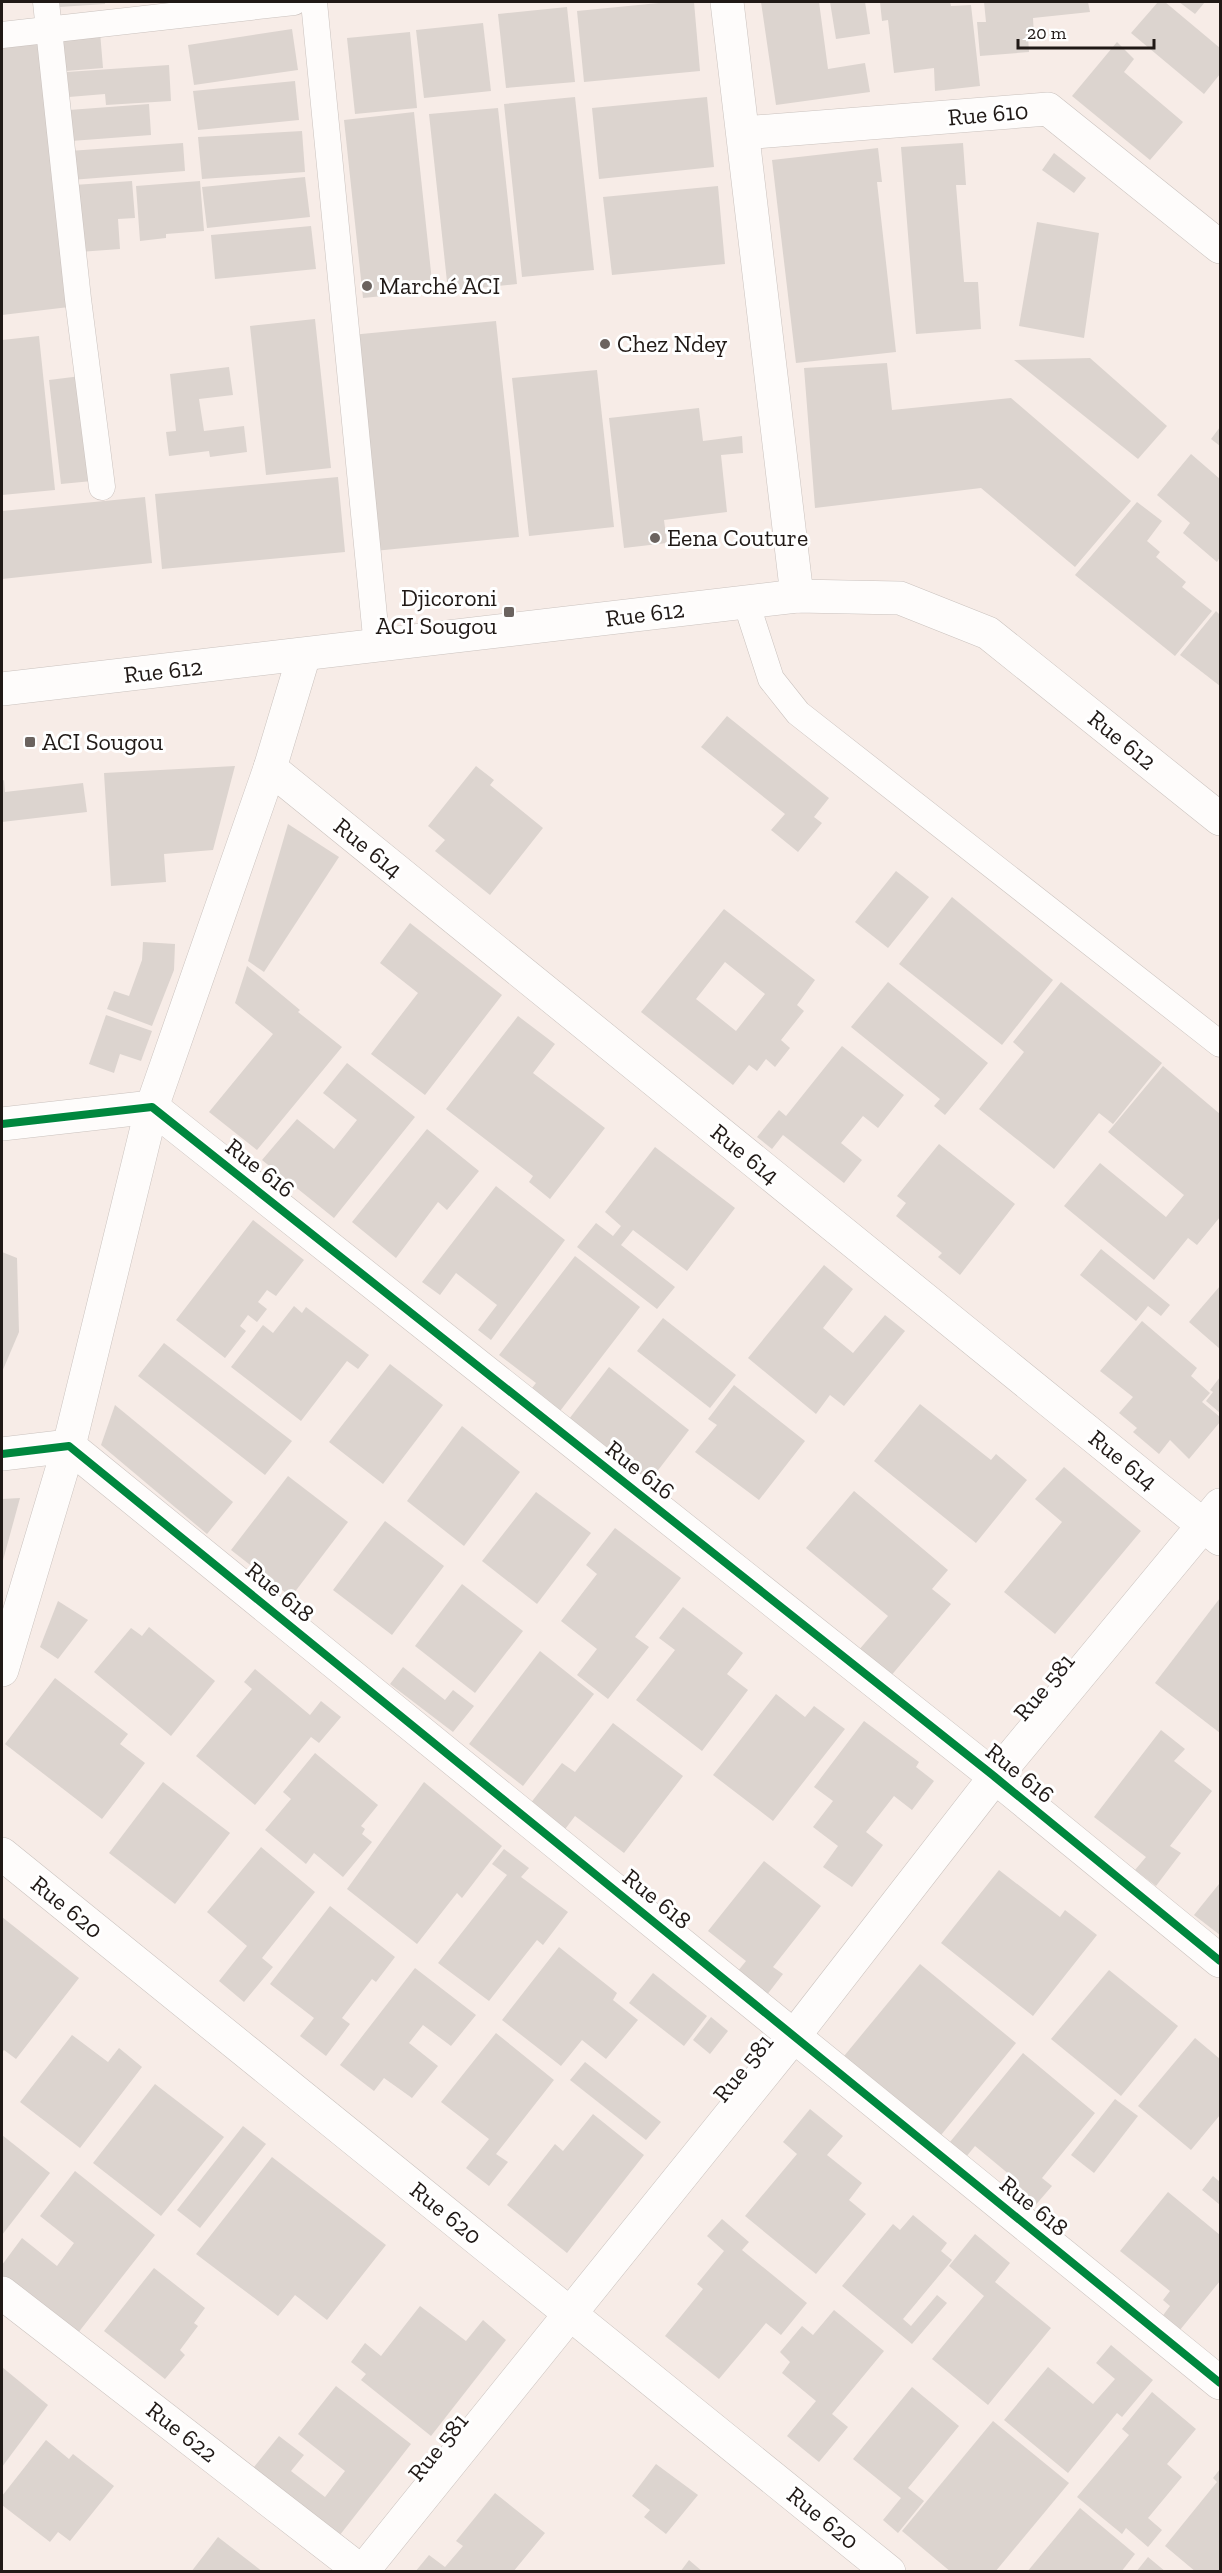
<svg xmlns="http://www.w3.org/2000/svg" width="1222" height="2573" font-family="'Zilla Slab',serif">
<rect width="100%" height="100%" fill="#f7ece7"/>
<!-- building -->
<g fill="#dcd4cf" fill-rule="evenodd">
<polygon points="59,2 105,2 105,4 59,7"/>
<polygon points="669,2 694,2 700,71 584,82 577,11"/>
<polygon points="761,2 819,2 828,69 865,63 870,92 776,105"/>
<polygon points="830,2 865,2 870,34 836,39"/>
<polygon points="880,2 950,2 951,6 971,5 980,86 935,91 934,68 894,73 888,20 882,21"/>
<polygon points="984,2 1088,2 1090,12 1033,18 1034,36 1028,36 1029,52 980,56 977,22 986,22"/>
<polygon points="1158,2 1165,2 1220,48 1220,74 1204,94 1131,33"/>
<polygon points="1179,2 1205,2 1195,14"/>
<polygon points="567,7 575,82 506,88 498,14"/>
<polygon points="483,23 491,91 424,98 416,30"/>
<polygon points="292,29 298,70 194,85 188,45"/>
<polygon points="100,32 103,68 66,71 63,35"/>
<polygon points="410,32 417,108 355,114 347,38"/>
<polygon points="38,37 69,307 2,315 2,41"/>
<polygon points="1117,42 1134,59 1124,72 1183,122 1150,160 1072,96"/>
<polygon points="169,65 171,101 106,105 105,94 69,97 67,72"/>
<polygon points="295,81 299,120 198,130 193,91"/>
<polygon points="575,97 594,270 522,277 504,104"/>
<polygon points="707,97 714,167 599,179 592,108"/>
<polygon points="149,104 151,135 71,141 69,110"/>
<polygon points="498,108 517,284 448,291 429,114"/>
<polygon points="414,112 433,291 363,298 344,120"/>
<polygon points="302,131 305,172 202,179 198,137"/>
<polygon points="183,143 185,171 71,180 69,151"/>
<polygon points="963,143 966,185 956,185 964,282 978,282 981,329 916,334 901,147"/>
<polygon points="878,148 882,182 877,182 896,352 796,363 772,160"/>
<polygon points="1054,153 1086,178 1074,193 1042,170"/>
<polygon points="305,177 310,217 207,228 202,187"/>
<polygon points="132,181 135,218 118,219 120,249 79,252 74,185"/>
<polygon points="200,181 204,231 166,234 166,238 140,241 136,186"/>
<polygon points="718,186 725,264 612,275 603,197"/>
<polygon points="1037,222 1099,233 1084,338 1019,326"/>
<polygon points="311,226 316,269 215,279 211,235"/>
<polygon points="315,319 331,468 266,475 250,326"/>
<polygon points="496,321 519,537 374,551 351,335"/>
<polygon points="39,336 55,490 2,495 2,340"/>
<polygon points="1090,358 1167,426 1138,459 1014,360"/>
<polygon points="887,363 892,410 1011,398 1131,501 1075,567 981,488 815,508 804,368"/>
<polygon points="229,367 233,395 199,399 204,431 244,426 247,452 210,457 209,451 169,456 166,432 176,431 170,374"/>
<polygon points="597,370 614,527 529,536 512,378"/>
<polygon points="81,376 92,481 61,484 49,380"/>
<polygon points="699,408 703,441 742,436 743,453 721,455 727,512 664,520 667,543 624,548 609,418"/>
<polygon points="1220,427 1220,446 1211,439"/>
<polygon points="1191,454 1220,479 1220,557 1217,562 1183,533 1190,523 1157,495"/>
<polygon points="338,477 345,552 162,569 155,494"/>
<polygon points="145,497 152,563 2,579 2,511"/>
<polygon points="1137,502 1162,521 1147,541 1160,552 1156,557 1186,582 1182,587 1212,611 1175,656 1075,575"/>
<polygon points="1216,611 1220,615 1220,686 1180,655"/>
<polygon points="727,716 829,798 814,817 822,823 798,852 771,830 785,814 701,747"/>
<polygon points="235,766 213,850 164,854 166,882 111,886 104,773"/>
<polygon points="476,766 494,780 490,785 543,828 490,895 435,851 445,840 428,826"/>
<polygon points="4,780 5,792 83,783 87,812 2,822 2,781"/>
<polygon points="288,824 339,857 264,972 248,961"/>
<polygon points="896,871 929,897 888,948 855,922"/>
<polygon points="952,897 1053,980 1002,1045 899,964"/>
<path d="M724 909 815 980 797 1005 804 1011 781 1040 790 1048 775 1067 766 1059 757 1071 749 1065 733 1085 641 1012ZM725 962 765 994 736 1031 696 999Z"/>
<polygon points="410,923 502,995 425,1095 371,1054 418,993 380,963"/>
<polygon points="143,942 175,944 174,970 152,1026 107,1009 114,991 129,996 142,960"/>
<polygon points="247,966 300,1010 298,1012 342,1047 257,1150 209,1112 273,1034 235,1003"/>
<polygon points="888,982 988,1063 945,1115 934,1106 940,1099 851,1027"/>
<polygon points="1061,982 1162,1063 1113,1124 1099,1113 1054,1169 979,1109 1024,1052 1013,1042"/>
<polygon points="106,1015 152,1031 141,1061 120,1054 114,1073 89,1064"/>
<polygon points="518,1016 555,1044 533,1073 605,1128 550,1199 529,1182 533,1176 446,1109"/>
<polygon points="842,1046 904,1095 878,1128 863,1116 841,1143 862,1160 844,1183 783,1135 772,1149 757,1137 779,1110 786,1116"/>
<polygon points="347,1063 415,1117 334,1218 262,1160 297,1119 334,1149 357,1120 323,1093"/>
<polygon points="1163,1066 1220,1114 1220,1217 1197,1245 1188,1238 1154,1280 1064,1206 1100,1163 1166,1217 1184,1195 1108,1132"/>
<polygon points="427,1129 479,1171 447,1210 438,1202 396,1258 352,1222"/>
<polygon points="939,1144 1015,1204 960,1275 938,1257 942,1253 896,1216 906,1203 897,1196"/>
<polygon points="655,1147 735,1208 687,1271 633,1230 621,1245 675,1287 657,1309 577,1247 596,1223 613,1236 621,1226 605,1212"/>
<polygon points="496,1186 565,1240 491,1340 478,1330 497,1305 456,1273 440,1295 422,1282"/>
<polygon points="253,1220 304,1260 276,1296 267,1290 258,1302 267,1309 257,1322 248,1315 240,1326 246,1331 225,1358 176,1320"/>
<polygon points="1101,1249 1170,1305 1161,1316 1148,1306 1136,1321 1080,1275"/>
<polygon points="2,1252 17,1258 19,1332 2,1372"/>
<polygon points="575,1256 640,1307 557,1415 528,1393 536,1383 499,1355"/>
<polygon points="824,1265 853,1289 823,1328 853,1353 885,1315 905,1331 844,1406 830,1395 816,1414 748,1358"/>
<polygon points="1220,1286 1220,1349 1189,1322"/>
<polygon points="294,1306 302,1313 306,1307 369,1355 358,1369 347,1361 301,1421 231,1367 263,1325 273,1333"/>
<polygon points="663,1318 736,1375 710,1408 637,1351"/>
<polygon points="1142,1321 1197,1368 1191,1376 1210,1393 1202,1402 1220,1417 1220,1422 1189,1459 1170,1440 1159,1454 1133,1432 1137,1428 1119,1413 1133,1397 1100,1371"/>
<polygon points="164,1343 292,1441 265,1475 138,1376"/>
<polygon points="390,1364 443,1405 383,1484 329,1442"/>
<polygon points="609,1367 689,1430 649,1482 569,1419"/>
<polygon points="1220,1377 1220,1413 1206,1401 1213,1392 1210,1390"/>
<polygon points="734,1385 805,1441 759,1500 695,1452 717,1425 708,1419"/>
<polygon points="920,1404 991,1460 996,1454 1027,1480 976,1543 874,1461"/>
<polygon points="115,1405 233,1502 207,1534 101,1445"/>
<polygon points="462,1426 520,1472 464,1546 407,1501"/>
<polygon points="1064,1467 1141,1531 1055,1634 1004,1592 1062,1522 1035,1499"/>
<polygon points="288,1476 348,1522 291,1597 231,1550"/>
<polygon points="854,1491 948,1570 932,1589 951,1604 890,1677 858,1651 888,1616 806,1548"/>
<polygon points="536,1492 591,1533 537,1604 482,1561"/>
<polygon points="20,1498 2,1564 2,1499"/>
<polygon points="385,1521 444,1566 392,1635 333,1590"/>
<polygon points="615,1528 681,1578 635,1637 649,1647 608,1699 577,1675 597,1649 561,1621 597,1574 586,1565"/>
<polygon points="462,1584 523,1631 475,1693 415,1646"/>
<polygon points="1220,1598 1220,1733 1155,1683"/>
<polygon points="58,1601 88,1620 58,1659 40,1647"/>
<polygon points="683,1607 743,1653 727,1674 748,1690 702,1751 636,1700 675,1650 659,1638"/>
<polygon points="149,1627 215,1681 171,1736 94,1672 131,1628 142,1636"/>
<polygon points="540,1651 594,1694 523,1786 469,1744"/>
<polygon points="403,1667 445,1700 453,1690 474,1706 453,1732 390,1684"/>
<polygon points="255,1669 310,1715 321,1701 341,1717 319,1743 311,1737 255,1805 196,1756 252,1689 244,1682"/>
<polygon points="55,1678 128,1734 120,1744 145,1763 102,1819 5,1744"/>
<polygon points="776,1694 805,1717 814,1706 845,1729 773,1821 713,1775"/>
<polygon points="864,1721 919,1762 916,1767 934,1781 912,1810 894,1796 866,1832 883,1845 852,1887 823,1867 838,1846 813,1827 833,1801 814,1787"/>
<polygon points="613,1723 683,1776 624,1853 575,1816 560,1836 526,1809 562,1763 575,1772"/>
<polygon points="1161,1730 1185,1749 1174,1761 1212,1791 1170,1846 1181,1853 1156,1886 1135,1870 1146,1857 1094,1817"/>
<polygon points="315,1753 378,1805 361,1826 365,1829 362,1834 372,1842 343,1877 314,1853 306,1864 265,1830 291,1799 283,1792"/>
<polygon points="163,1782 230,1833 175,1904 109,1853"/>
<polygon points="424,1782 502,1846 462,1898 457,1893 417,1944 347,1889"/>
<polygon points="261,1847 315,1892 262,1958 273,1967 244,2002 219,1981 247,1946 207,1912"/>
<polygon points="504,1849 529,1868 521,1877 568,1912 543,1945 537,1940 489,2001 438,1963 507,1875 492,1864"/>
<polygon points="764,1861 821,1906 773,1967 783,1974 763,2000 733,1977 746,1961 708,1931"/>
<polygon points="999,1870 1060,1917 1065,1910 1097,1935 1033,2016 941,1943"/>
<polygon points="1219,1884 1220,1885 1220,1935 1194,1915"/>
<polygon points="330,1906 395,1957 376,1982 372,1979 342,2018 350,2024 326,2056 300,2036 314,2018 270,1984"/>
<polygon points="2,1917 79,1978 16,2059 4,2050 2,2053"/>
<polygon points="559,1947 617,1993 613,2000 638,2020 606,2059 582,2040 561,2066 502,2020"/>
<polygon points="920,1964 1016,2043 937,2140 840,2061"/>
<polygon points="415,1968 476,2015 451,2046 423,2025 409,2043 438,2066 412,2098 384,2078 374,2091 340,2065"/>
<polygon points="1109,1970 1178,2026 1121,2096 1051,2039"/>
<polygon points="653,1973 707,2016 684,2046 629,2003"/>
<polygon points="711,2017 728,2031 710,2054 693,2040"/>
<polygon points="496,2033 554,2080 496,2154 508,2162 489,2186 466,2168 489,2139 441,2102"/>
<polygon points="72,2035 108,2062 119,2048 142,2067 80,2148 20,2102"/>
<polygon points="1195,2038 1220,2059 1220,2115 1191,2150 1138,2106"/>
<polygon points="1023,2053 1095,2113 1042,2178 1052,2186 1027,2215 1003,2196 1016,2180 975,2146 962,2162 945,2148"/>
<polygon points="585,2062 661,2122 646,2140 570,2080"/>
<polygon points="155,2084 224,2137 161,2216 93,2163"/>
<polygon points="1115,2099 1138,2116 1094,2173 1071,2155"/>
<polygon points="810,2109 843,2136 827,2155 862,2183 849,2200 866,2214 816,2274 745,2216 797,2154 783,2142"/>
<polygon points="593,2114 644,2155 567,2253 507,2205 555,2144 563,2151"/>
<polygon points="243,2126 266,2144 200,2228 177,2210"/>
<polygon points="2,2135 50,2173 2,2235"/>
<polygon points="272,2157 386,2245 327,2320 295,2295 278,2316 196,2254"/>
<polygon points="75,2171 155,2235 74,2338 2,2281 2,2265 22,2238 57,2266 74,2243 40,2216"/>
<polygon points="1213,2176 1220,2182 1220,2205 1202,2190"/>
<polygon points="1168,2192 1220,2235 1220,2281 1175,2336 1158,2322 1170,2306 1163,2300 1170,2291 1120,2251"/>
<polygon points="913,2215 947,2243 941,2251 952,2260 903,2319 911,2326 937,2295 947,2303 912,2344 842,2286 893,2224 900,2230"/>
<polygon points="722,2219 749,2242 742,2250 807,2303 781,2335 766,2323 719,2379 665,2336 703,2289 697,2284 724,2251 707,2236"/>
<polygon points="975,2234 1010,2263 995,2282 1051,2328 988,2405 932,2359 984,2296 949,2266"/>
<polygon points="154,2268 205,2308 194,2323 198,2326 180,2350 185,2355 165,2379 104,2331"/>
<polygon points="420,2306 466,2341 483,2320 506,2340 431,2436 361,2380 366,2374 351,2362 365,2343 381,2356"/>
<polygon points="834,2310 884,2351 832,2414 848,2427 819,2462 787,2436 816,2401 782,2373 790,2362 780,2352 802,2326 813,2335"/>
<polygon points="1111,2345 1153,2380 1122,2417 1117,2413 1068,2473 1004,2420 1048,2367 1093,2404 1115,2379 1096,2363"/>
<polygon points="2,2367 48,2405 2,2467"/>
<polygon points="336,2386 411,2444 336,2540 250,2472 279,2436 304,2455 291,2471 325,2497 345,2471 298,2434"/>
<polygon points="912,2387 959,2426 908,2488 924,2501 898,2533 883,2520 901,2498 853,2459"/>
<polygon points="1152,2392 1196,2429 1167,2464 1182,2477 1148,2518 1162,2530 1148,2547 1126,2528 1122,2534 1077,2497 1129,2435 1122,2429"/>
<polygon points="993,2421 1069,2483 995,2572 951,2572 902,2531"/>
<polygon points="46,2440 69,2459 73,2454 114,2486 70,2541 58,2532 50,2542 2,2505 2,2496"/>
<polygon points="656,2464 698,2495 666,2534 644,2517 650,2510 632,2496"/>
<polygon points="1220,2469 1220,2572 1196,2572 1165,2546 1217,2482 1213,2478"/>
<polygon points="495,2493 545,2533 513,2572 415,2572 429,2555 445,2567 463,2546 456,2541"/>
<polygon points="1080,2508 1135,2554 1121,2572 1027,2572"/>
<polygon points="218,2537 263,2572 191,2572"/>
<polygon points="1148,2557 1166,2572 1136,2572"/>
<polygon points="689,2560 703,2572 680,2572"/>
</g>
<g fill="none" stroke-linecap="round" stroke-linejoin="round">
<defs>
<g id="service">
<polyline points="46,2 78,299 102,487"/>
<polyline points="314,2 377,647"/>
<polyline points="2,35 294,2"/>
<polyline points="746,602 771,679 798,713 1220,1044"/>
</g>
<g id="minor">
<polyline points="727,2 797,596"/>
<polyline points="743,133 1048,109 1220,247"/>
<polyline points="270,768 1220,1539"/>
<polyline points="2,1124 152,1107 995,1777 1220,1961"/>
<polyline points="2,1454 69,1446 1220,2383"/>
<polyline points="2,1670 69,1446 152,1107 270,768 304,655"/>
<polyline points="2,1854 889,2572"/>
<polyline points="2,2293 362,2572"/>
<polyline points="362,2572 794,2036 995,1777 1220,1505"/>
</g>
<polyline id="tertiary" points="2,689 797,596 900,598 988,633 1220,819"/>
</defs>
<!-- service casing -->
<use href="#service" stroke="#cac2be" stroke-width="27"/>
<!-- minor casing -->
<use href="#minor" stroke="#cac2be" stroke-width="34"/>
<!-- tertiary casing -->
<use href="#tertiary" stroke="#cac2be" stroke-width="34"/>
<!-- service -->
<use href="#service" stroke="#fefcfb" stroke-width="26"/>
<!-- minor -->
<use href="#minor" stroke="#fefcfb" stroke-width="33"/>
<!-- tertiary -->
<use href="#tertiary" stroke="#fefcfb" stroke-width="33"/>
<defs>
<g id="cycleway">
<polyline points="2,1124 152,1107 995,1777 1220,1961"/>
<polyline points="2,1454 69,1446 1220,2383"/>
</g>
</defs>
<!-- cycleway casing -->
<use href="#cycleway" stroke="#fff" stroke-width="11"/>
<!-- cycleway -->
<use href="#cycleway" stroke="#00873e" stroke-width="8"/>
</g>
<!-- markers -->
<g fill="#6b635f" stroke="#fff" stroke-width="2">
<circle cx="367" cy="286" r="6"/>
<circle cx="605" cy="344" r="6"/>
<circle cx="655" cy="538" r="6"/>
<rect x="503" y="606" width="12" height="12" rx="3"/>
<rect x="24" y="736" width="12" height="12" rx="3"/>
</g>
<g text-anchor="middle" stroke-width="6" stroke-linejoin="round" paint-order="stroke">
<!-- street labels -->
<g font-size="24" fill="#201916" stroke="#fff">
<text transform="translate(988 114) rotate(-5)" y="8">Rue 610</text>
<text transform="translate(645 614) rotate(-7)" y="8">Rue 612</text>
<text transform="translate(163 671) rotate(-6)" y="8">Rue 612</text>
<text transform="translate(1122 740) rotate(39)" y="8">Rue 612</text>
<text transform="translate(368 848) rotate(39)" y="8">Rue 614</text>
<text transform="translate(745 1154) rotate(39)" y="8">Rue 614</text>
<text transform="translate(260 1168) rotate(38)" y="8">Rue 616</text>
<text transform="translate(1123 1460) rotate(39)" y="8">Rue 614</text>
<text transform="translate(640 1470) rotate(38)" y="8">Rue 616</text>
<text transform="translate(280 1592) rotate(39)" y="8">Rue 618</text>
<text transform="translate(1044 1687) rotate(-50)" y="8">Rue 581</text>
<text transform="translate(1020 1773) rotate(39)" y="8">Rue 616</text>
<text transform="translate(657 1899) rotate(39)" y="8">Rue 618</text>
<text transform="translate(67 1907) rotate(39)" y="8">Rue 620</text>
<text transform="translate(743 2068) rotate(-51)" y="8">Rue 581</text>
<text transform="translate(1034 2206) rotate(39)" y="8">Rue 618</text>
<text transform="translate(446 2213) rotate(39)" y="8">Rue 620</text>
<text transform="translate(182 2432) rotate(38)" y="8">Rue 622</text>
<text transform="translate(438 2447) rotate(-51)" y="8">Rue 581</text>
<text transform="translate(823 2518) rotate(39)" y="8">Rue 620</text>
</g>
<!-- poi labels -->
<g font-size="24" fill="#201916" stroke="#fff" text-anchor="start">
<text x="379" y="294">Marché ACI</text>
<text x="617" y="352">Chez Ndey</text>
<text x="667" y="546">Eena Couture</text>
<text x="497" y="606" text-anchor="end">Djicoroni<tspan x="497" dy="28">ACI Sougou</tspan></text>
<text x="42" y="750">ACI Sougou</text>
</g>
</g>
<!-- border -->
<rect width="1222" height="2573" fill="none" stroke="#201916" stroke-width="6"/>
<!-- scale -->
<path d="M1018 39v9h136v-9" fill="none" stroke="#201916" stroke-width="3"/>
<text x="1027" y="39" font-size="18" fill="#201916" stroke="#ffffff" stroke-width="4.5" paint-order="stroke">20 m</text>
</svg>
